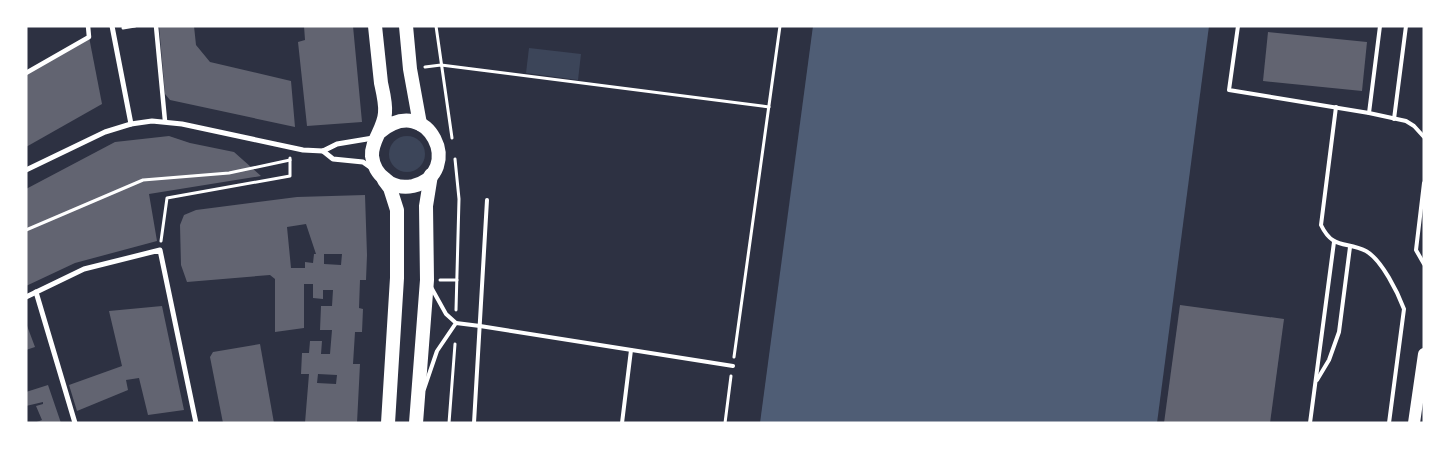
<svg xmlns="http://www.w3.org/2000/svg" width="1450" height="449" font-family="'Work Sans',sans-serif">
<rect width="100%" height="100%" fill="#2d3142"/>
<!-- green -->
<g fill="#3c4559">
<polygon points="529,48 581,54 578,80 526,73"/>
<circle cx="407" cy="154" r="18"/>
</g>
<!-- water -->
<polygon fill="#4f5d75" points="813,26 1209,26 1157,423 760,423"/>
<!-- building -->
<g fill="#626471" fill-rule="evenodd">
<polygon points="159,26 194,26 196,45 210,62 291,81 295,127 170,100 165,94"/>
<polygon points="304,26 353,26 362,122 307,126 298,42 305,40"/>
<polygon points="1268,32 1367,42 1362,91 1263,81"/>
<polygon points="89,37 102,104 26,147 26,73"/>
<polygon points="169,136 190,143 234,152 261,176 149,194 157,241 75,263 26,286 26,189 115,142"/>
<path d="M365 195 367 255 366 280H360L359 308 363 309 362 332H355L353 364H360L357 423H305L309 374H301L302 353H309L310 341H322L321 354H330L332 330H320L321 306H332L333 290H323V299L313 298V284H304V328L275 332V279L270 275 187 282 181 265 180 225 184 215 196 210 297 197ZM306 224 316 254H314L313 263 305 262V268H291L287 227ZM324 254H342L341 265 324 264ZM318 374 337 375 336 384 317 383Z"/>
<polygon points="1180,305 1284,319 1270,423 1164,423"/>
<polygon points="162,306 184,410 148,415 139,378 126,380 128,390 77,411 69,385 122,366 109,311"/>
<polygon points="26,323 35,347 26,350"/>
<polygon points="260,344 274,423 223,423 210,357 213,352"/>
<polygon points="48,385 61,423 34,423 42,420 36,406 43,404 43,402 26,406 26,392"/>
</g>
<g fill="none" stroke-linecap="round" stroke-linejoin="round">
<!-- path -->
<g stroke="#fff" stroke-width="3">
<polyline points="436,26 452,138"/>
<polyline points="123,28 135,26"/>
<polyline points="425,67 441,65 769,107"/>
<polyline points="455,159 459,199 456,310"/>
<polyline points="26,230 143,180 229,173 290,160"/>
<polyline points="161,241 167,198 290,176 290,158"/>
<polyline points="440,280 457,280"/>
<polyline points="734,357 780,26"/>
<polyline points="449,423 455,344"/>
<polyline points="725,423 731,376"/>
</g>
<!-- service -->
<g stroke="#fff" stroke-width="4">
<polyline points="1238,26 1229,90 1369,113 1406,121 1414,126 1424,137"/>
<path d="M1336 107 1321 225C1333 250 1346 241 1366 251 1382 260 1398 293 1404 309L1389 423"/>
<polyline points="1369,113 1380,26"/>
<polyline points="1394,119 1406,26"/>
<polyline points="1424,183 1416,250 1424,264"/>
<polyline points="456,323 480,326 733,366"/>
<polyline points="1317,380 1329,360 1339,332 1350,247"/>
<polyline points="424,389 437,351 456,323 446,314 431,287"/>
<polyline points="474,423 487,200"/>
<polyline points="622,423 631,350"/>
<polyline points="1310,423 1334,242"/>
</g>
<!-- pedestrian -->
<g stroke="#fff" stroke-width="4.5">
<polyline points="156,26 165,121"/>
<polyline points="26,73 89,37 88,26"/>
</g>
<!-- minor -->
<g stroke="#fff" stroke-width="5">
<polyline points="112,26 131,124"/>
<polyline points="323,151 333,159 363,162 373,169"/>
<polyline points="26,170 105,132 131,124 152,121 182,124 303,150 323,151 337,144 373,138"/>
<polyline points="36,292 75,423"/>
<polyline points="26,297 84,269 160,250 196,423"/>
</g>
<!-- primary -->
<polyline stroke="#fff" stroke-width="12" points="1414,423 1424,354"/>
<!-- trunk -->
<g stroke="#fff" stroke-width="14">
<path d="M375 26C377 45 379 64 381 83 383 92 386 104 385 113 384 129 371 141 372 156 373 165 378 174 385 179 392 186 403 188 413 186 466 173 428 91 380 132"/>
<polyline points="406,26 410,69 420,124"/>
<polyline points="384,180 390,188 397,210 397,278 388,423"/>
<polyline points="416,423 427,280 426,206 431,175"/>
</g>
</g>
<!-- border -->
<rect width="1450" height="449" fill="none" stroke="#ffffff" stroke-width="55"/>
</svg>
